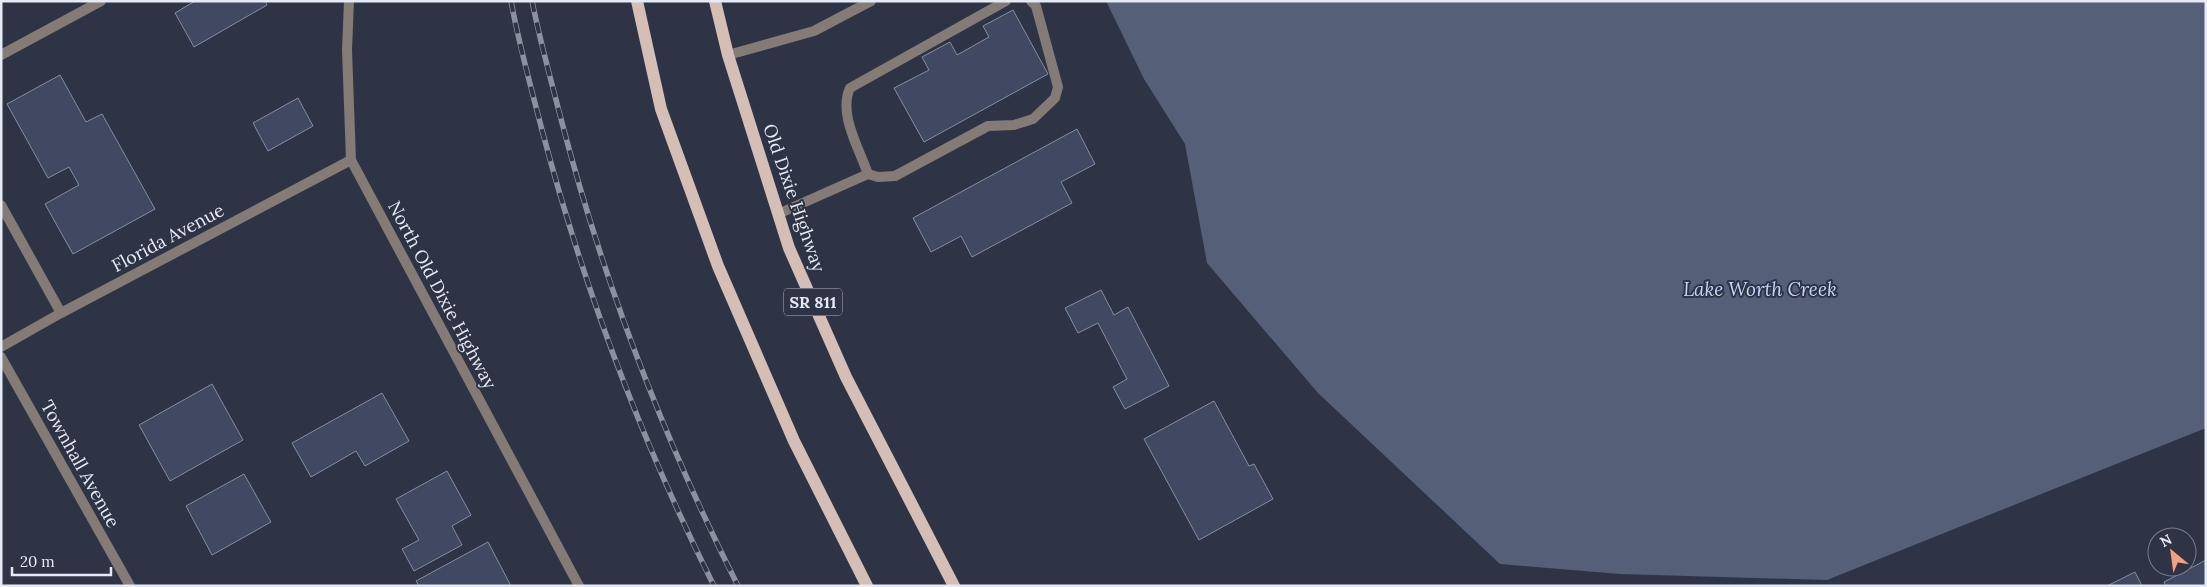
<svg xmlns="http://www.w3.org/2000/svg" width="2207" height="587" font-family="Lora,serif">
<rect width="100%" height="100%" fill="#2e3446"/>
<!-- water -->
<polygon fill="#565f78" points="1106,1 2206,1 2206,428 1827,580 1620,574 1500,564 1318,393 1207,263 1185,144 1144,79"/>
<!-- building -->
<g fill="#414962" stroke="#858da2">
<polygon points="195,1 265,1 267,5 194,47 175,13"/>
<polygon points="1013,10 1048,74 924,142 894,88 929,70 922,57 950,42 957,55 989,37 983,26"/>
<polygon points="60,75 86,122 102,114 155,209 73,254 45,204 79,185 69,167 48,178 7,104"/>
<polygon points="298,98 313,126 268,151 253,123"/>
<polygon points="1077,129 1095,164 1061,182 1072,203 972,257 961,236 931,252 913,218"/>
<polygon points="1101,290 1114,315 1128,307 1169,386 1125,409 1113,387 1127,379 1098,323 1078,333 1065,308"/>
<polygon points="212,384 243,440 170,481 139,425"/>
<polygon points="382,393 409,441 365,466 356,451 311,477 292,443"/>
<polygon points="1214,401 1249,466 1254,464 1273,499 1199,540 1144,439"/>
<polygon points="447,471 471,515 452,526 462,545 414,571 402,549 419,540 396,499"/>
<polygon points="244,474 271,522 212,555 186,506"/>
<polygon points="488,542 511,586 419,586 416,581"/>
<polygon points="2206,560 2206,586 2166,586 2164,582"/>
<polygon points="2135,572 2142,586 2107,586"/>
</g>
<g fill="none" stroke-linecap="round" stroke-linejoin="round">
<!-- lane -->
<g stroke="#847a76" stroke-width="10">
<polyline points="728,55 814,31 871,1"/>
<path d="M868 174C859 148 838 114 850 88L1006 1"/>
<polyline points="778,214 868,174 878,177 895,176 988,126 1014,125 1033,119 1055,98 1058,87 1036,6 1031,1"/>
</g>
<!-- street -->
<g stroke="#847a76" stroke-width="10">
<polyline points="349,1 347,50 351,160 579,586"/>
<polyline points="1,55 101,1"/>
<polyline points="1,205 61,313"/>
<polyline points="1,347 61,313 351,160"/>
<polyline points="1,357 130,586"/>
</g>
<!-- primary -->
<g stroke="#d4beb6" stroke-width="12">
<polyline points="637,1 661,109 718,266 794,441 867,586"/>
<polyline points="715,1 728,55 789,248 846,377 954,586"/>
</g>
<defs>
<g id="rail">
<path d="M511 1C519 45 531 87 542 130 583 285 642 442 714 586"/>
<path d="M532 1C540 41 551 80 561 119 603 280 663 437 738 586"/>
</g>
</defs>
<!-- rail casing -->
<use href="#rail" stroke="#8c91a0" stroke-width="5.5"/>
<!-- rail -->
<use href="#rail" stroke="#2e3446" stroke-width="4" stroke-dasharray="11" stroke-linecap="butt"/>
</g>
<g text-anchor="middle" stroke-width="4" stroke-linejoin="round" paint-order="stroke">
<!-- shield labels -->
<rect fill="#2e3446" stroke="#afb3c1" stroke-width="1" x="784" y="288.5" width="58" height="27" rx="4"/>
<g font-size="16" font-weight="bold" fill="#e6eaf6">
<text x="813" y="308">SR 811</text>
</g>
<!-- street labels -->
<g font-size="18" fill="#e6eaf6" stroke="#2e3446">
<text transform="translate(794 198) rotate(71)" y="6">Old Dixie Highway</text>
<text transform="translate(168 238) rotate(-28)" y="6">Florida Avenue</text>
<text transform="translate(442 295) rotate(62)" y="6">North Old Dixie Highway</text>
<text transform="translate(80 464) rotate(61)" y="6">Townhall Avenue</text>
</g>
<!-- water labels -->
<g font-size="19" font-style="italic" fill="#c4d2fa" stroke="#2e3446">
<text x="1760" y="296">Lake Worth Creek</text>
</g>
</g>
<!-- border -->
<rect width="2207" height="587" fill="none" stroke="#e6eaf6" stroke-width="5"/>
<!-- north arrow -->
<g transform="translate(2172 552) rotate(331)"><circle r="24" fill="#2e3446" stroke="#787d8c"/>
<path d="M0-4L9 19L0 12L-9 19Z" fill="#f2a07e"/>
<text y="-8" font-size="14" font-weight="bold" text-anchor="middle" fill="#e6eaf6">N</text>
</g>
<!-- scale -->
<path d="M12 567v8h99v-8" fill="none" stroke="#e6eaf6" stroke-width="2.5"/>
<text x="20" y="567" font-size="15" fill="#e6eaf6" stroke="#2e3446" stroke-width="4" paint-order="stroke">20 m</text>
</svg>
